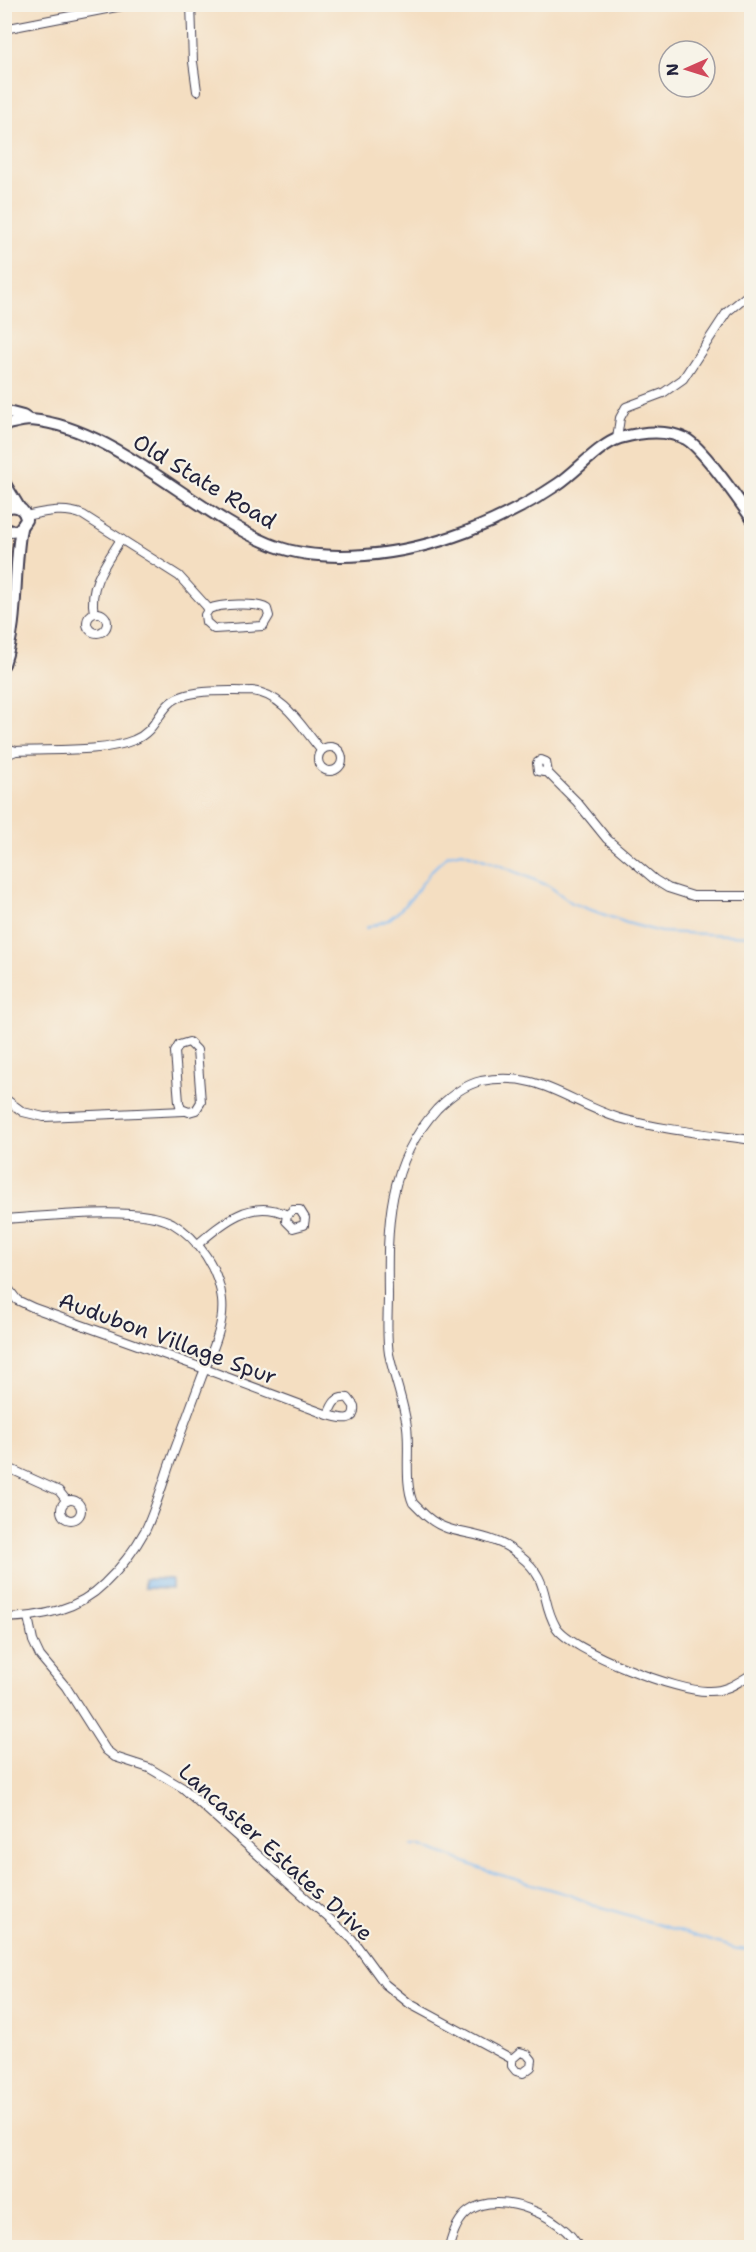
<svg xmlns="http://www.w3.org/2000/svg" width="756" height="2252" font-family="'Shantell Sans',sans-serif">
<rect width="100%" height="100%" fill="#f7f3e8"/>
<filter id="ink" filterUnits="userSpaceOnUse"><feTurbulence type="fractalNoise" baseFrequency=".0167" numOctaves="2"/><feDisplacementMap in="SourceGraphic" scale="12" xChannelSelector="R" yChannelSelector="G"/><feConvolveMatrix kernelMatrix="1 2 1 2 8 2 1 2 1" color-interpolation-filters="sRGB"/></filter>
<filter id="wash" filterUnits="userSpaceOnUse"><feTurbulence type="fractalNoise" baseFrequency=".008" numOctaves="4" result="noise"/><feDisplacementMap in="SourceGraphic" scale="24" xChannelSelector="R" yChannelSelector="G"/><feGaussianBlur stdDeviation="1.35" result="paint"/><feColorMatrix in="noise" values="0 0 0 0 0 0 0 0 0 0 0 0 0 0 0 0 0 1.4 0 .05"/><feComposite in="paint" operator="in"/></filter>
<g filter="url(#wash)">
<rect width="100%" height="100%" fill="#f4dec1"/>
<!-- water -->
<polygon fill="#81bcf3" stroke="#526f97" stroke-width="1.5" points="144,1579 172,1579 172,1589 144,1588"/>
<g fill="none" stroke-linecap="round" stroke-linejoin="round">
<!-- stream -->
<g stroke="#81bcf3" stroke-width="2">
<polyline points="366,928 388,920 397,913 413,896 431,871 448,855 462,852 499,865 549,886 572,903 627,923 661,932 752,936"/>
<polyline points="413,1844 420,1844 487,1871 570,1895 592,1904 737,1949 752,1950"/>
</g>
</g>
</g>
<g filter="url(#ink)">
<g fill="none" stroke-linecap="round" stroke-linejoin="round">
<defs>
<g id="minor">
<polyline points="191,4 193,62 197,91"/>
<polyline points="4,29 132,4"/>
<polyline points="617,439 620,418 626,407 663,393 683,379 727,312 744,298 752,295"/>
<path d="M25 516C45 512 64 507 83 515L179 576 209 609C219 604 258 602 267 609L269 616 263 626 214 629 206 622 205 615 209 609"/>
<circle cx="97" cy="623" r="10"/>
<path d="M94 613C88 585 107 562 121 539"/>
<path d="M4 747 16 751C50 749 103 753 134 740 152 733 156 718 168 705 184 687 229 692 252 691 284 694 302 728 321 750"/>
<circle cx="330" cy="759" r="12"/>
<polyline points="4,756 16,751"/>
<polyline points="547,769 544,772 538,771 537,763 541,760 546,762 548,773 577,802 607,839 655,880 668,888 693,896 752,896"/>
<polygon points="189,1042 197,1050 201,1102 196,1110 189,1112 181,1109 179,1102 175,1052 179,1045"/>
<polyline points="4,1098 23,1112 44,1117 184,1111"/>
<path d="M752 1140C708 1134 662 1130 619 1118 567 1102 540 1070 481 1081 464 1085 449 1097 437 1109 387 1164 387 1225 388 1295 388 1314 386 1335 389 1354 394 1378 404 1402 407 1427 410 1449 404 1483 413 1503 415 1505 419 1509 421 1511 445 1536 466 1529 495 1541 504 1544 513 1550 520 1556 551 1580 540 1600 556 1627 570 1651 681 1693 709 1691 727 1691 737 1683 752 1674"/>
<path d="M4 1219C44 1217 139 1205 172 1223 199 1239 219 1269 222 1300 225 1327 210 1355 201 1379 191 1406 181 1433 171 1460 163 1483 156 1507 146 1529 135 1549 122 1567 105 1583 78 1610 41 1617 4 1618"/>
<path d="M197 1245C222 1223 252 1197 287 1215L286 1221 293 1228 304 1225 305 1218 300 1210H293L287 1215"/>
<path d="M4 1283 17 1300 34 1308 205 1369 328 1415C340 1418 356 1424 354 1406L348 1398C335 1396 332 1405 328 1415"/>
<polyline points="4,1466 59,1491 67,1501"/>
<circle cx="71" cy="1510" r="10"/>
<polyline points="28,1617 33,1641 40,1656 66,1687 106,1750 115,1757 149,1768 183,1788 352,1939 385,1984 410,2004 512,2059 512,2066 516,2071 523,2073 531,2067 532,2060 527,2054 520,2052 512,2059"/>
<path d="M449 2248C452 2235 458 2219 469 2211 499 2189 564 2216 579 2248"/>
</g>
<g id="tertiary">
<polyline points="4,411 23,416 29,420"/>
<path d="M4 425C13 423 23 420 31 420 116 427 196 516 275 546 302 556 337 557 365 555 433 550 502 522 558 484 576 472 600 444 620 438 641 432 666 429 686 439 703 448 739 501 752 519"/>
<polyline points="4,482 19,507"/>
<path d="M4 509C15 503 25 508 26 520L19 530 10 531 4 528"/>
<path d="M4 664C19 620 13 573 21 528"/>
</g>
</defs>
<!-- minor casing -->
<use href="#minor" stroke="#423e4f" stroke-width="10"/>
<!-- tertiary casing -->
<use href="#tertiary" stroke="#423e4f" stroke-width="14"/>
<!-- minor -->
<use href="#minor" stroke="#fff" stroke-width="8"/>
<!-- tertiary -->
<use href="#tertiary" stroke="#fff" stroke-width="10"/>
</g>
</g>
<g text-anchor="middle" stroke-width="4.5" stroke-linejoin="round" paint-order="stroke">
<!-- street labels -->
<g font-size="22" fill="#22223b" stroke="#f7f3e8">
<text transform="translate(205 481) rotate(31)" y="8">Old State Road</text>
<text transform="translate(168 1338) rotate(20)" y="8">Audubon Village Spur</text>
<text transform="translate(276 1852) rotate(42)" y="8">Lancaster Estates Drive</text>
</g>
</g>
<!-- margin -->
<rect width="756" height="2252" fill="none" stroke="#f7f3e8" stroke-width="24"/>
<!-- north arrow -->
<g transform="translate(687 69) rotate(267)"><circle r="28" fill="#f7f3e8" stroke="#a29fa3" stroke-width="1.5"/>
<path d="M0-4.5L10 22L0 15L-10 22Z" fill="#d1495b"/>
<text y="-9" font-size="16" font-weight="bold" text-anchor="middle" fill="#22223b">N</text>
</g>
</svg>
